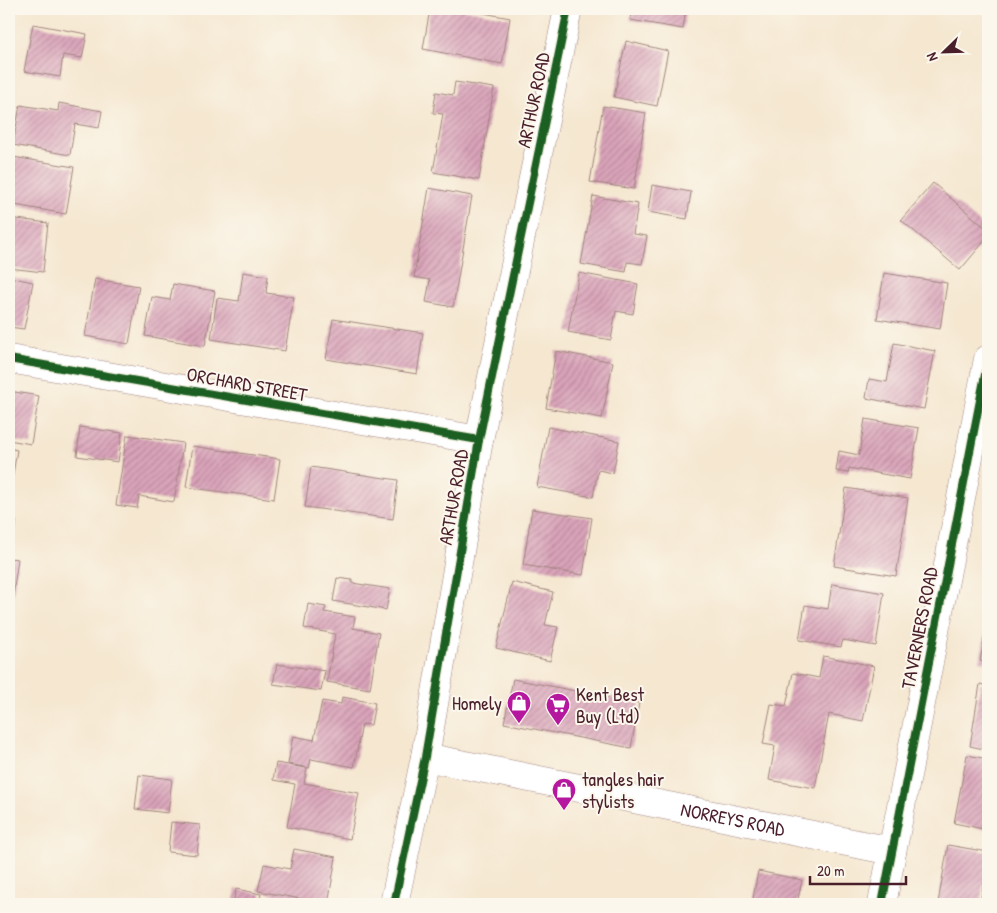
<svg xmlns="http://www.w3.org/2000/svg" width="997" height="913" font-family="'Patrick Hand',sans-serif">
<defs>
<pattern id="building-hatch" width="6" height="6" patternUnits="userSpaceOnUse" patternTransform="scale(1.25)"><rect width="6" height="6" fill="#daa4ba"/><path d="M-1 1l2-2M0 6l6-6M5 7l2-2" fill="none" stroke="#b38597"/></pattern>
</defs>
<rect width="100%" height="100%" fill="#fbf7ec"/>
<filter id="ink" filterUnits="userSpaceOnUse"><feTurbulence type="fractalNoise" baseFrequency=".02" numOctaves="2"/><feDisplacementMap in="SourceGraphic" scale="10" xChannelSelector="R" yChannelSelector="G"/><feConvolveMatrix kernelMatrix="1 2 1 2 8 2 1 2 1" color-interpolation-filters="sRGB"/></filter>
<filter id="wash" filterUnits="userSpaceOnUse"><feTurbulence type="fractalNoise" baseFrequency=".0096" numOctaves="4" result="noise"/><feDisplacementMap in="SourceGraphic" scale="20" xChannelSelector="R" yChannelSelector="G"/><feGaussianBlur stdDeviation="1.12" result="paint"/><feColorMatrix in="noise" values="0 0 0 0 0 0 0 0 0 0 0 0 0 0 0 0 0 1.4 0 .05"/><feComposite in="paint" operator="in"/></filter>
<g filter="url(#wash)">
<rect width="100%" height="100%" fill="#f5e7d0"/>
<g id="blocks">
<!-- building -->
<g fill="url(#building-hatch)">
<polygon points="430,9 462,9 510,18 502,64 423,49"/>
<polygon points="632,9 686,9 683,29 630,20"/>
<polygon points="33,24 87,34 82,58 63,55 60,77 24,71"/>
<polygon points="626,41 668,51 657,106 614,97"/>
<polygon points="455,82 494,88 479,180 433,172 443,114 433,113 436,92 453,95"/>
<polygon points="59,103 102,111 99,128 75,124 70,155 13,145 20,105 58,111"/>
<polygon points="603,106 646,113 634,189 590,182"/>
<polygon points="13,157 74,167 66,214 9,204 9,181"/>
<polygon points="988,176 988,189 984,178"/>
<polygon points="933,183 988,230 988,237 960,270 901,220"/>
<polygon points="652,185 691,192 687,219 648,212"/>
<polygon points="429,188 472,196 453,307 426,302 430,280 414,277"/>
<polygon points="593,196 638,204 633,234 647,236 642,264 627,262 626,272 581,264"/>
<polygon points="9,218 48,223 43,272 9,268"/>
<polygon points="243,272 268,276 266,293 294,297 285,351 211,339 217,298 239,301"/>
<polygon points="579,273 638,284 633,314 616,311 611,340 568,332"/>
<polygon points="884,273 947,283 940,329 877,319"/>
<polygon points="9,277 33,282 24,329 9,327"/>
<polygon points="95,279 139,286 129,344 85,336"/>
<polygon points="173,284 215,291 205,346 145,336 152,297 170,300"/>
<polygon points="333,319 423,333 417,374 326,359"/>
<polygon points="894,343 935,351 924,409 866,398 869,379 887,382"/>
<polygon points="556,351 613,362 602,418 546,408"/>
<polygon points="9,391 39,396 31,444 9,440"/>
<polygon points="865,419 919,428 910,479 849,468 848,473 836,471 839,451 859,455"/>
<polygon points="80,427 122,433 118,462 77,456"/>
<polygon points="548,427 619,441 613,473 598,470 593,497 537,487"/>
<polygon points="127,435 183,443 174,502 139,496 137,508 116,505"/>
<polygon points="192,446 280,459 274,499 186,487"/>
<polygon points="9,448 17,450 10,492 9,492"/>
<polygon points="311,467 398,480 393,519 305,507"/>
<polygon points="846,488 908,498 896,576 834,566"/>
<polygon points="532,509 592,518 583,575 523,565"/>
<polygon points="9,519 16,520 13,538 9,537"/>
<polygon points="9,558 18,559 10,617 9,617"/>
<polygon points="337,578 352,580 352,583 390,589 386,610 333,601"/>
<polygon points="512,582 553,592 545,625 558,627 550,661 496,648"/>
<polygon points="832,584 884,593 876,646 843,640 841,647 799,640 805,605 828,609"/>
<polygon points="308,604 326,607 324,612 355,617 353,628 379,633 370,689 327,682 335,634 304,628"/>
<polygon points="987,624 988,624 988,663 980,661"/>
<polygon points="823,656 874,666 863,721 829,714 815,788 769,780 775,746 763,744 771,704 786,706 793,673 819,678"/>
<polygon points="277,664 325,671 321,691 273,684"/>
<polygon points="513,679 639,703 631,748 504,723"/>
<polygon points="980,684 988,686 988,750 970,746"/>
<polygon points="342,697 375,703 371,725 362,724 354,767 311,759 309,768 288,764 293,736 314,740 322,701 341,704"/>
<polygon points="967,755 988,759 988,830 954,823"/>
<polygon points="276,763 307,768 304,783 359,793 350,839 287,827 295,784 273,780"/>
<polygon points="139,775 172,779 168,813 135,809"/>
<polygon points="171,822 200,825 197,855 168,852"/>
<polygon points="948,845 988,852 988,882 984,881 980,904 938,903"/>
<polygon points="294,849 336,857 328,904 258,891 264,864 290,869"/>
<polygon points="758,871 802,880 797,904 752,904"/>
<polygon points="236,889 261,894 259,902 264,904 233,904"/>
</g>
</g>
</g>
<g filter="url(#ink)">
<use href="#blocks" fill-opacity="0" stroke="#a0837e" stroke-width="1"/>
<g fill="none" stroke-linecap="round" stroke-linejoin="round">
<defs>
<g id="minor">
<polyline points="9,359 479,440"/>
<path id="s1" d="M425 757 892 851"/>
<polyline points="394,904 425,757 479,440 568,9"/>
<polyline points="882,904 988,359"/>
</g>
</defs>
<!-- minor casing -->
<use href="#minor" stroke="#a0837e" stroke-width="29"/>
<!-- minor -->
<use href="#minor" stroke="#fff" stroke-width="28"/>
<defs>
<g id="cycleway">
<polyline points="9,359 479,440"/>
<polyline points="394,904 425,757 479,440 568,9"/>
<polyline points="882,904 988,359"/>
</g>
</defs>
<!-- cycleway casing -->
<use href="#cycleway" stroke="#fbf7ec" stroke-width="11"/>
<!-- cycleway -->
<use href="#cycleway" stroke="#1b5e20" stroke-width="8"/>
</g>
</g>
<!-- icons -->
<defs>
<symbol id="shop-pin" viewBox="-11 -11 22 30"><path d="M0 17L-7.5 6A9.5 9.5 0 1 1 7.5 6Z" fill="#b5179e" stroke="#fbf7ec"/><path d="M-5-2.5h2.3a2.7 3.5 0 0 1 5.4 0H5L5.5 6h-11ZM-1.5-2.5h3a1.5 2.3 0 0 0-3 0Z" fill="#fff"/></symbol>
<symbol id="supermarket-pin" viewBox="-11 -11 22 30"><path d="M0 17L-7.5 6A9.5 9.5 0 1 1 7.5 6Z" fill="#b5179e" stroke="#fbf7ec"/><path d="M-6-5.5h2.5l.6 2H6L4.5 2H-2.5L-4.4-4H-6ZM-1.5 3.2a1.3 1.3 0 1 0 .1 0ZM3 3.2a1.3 1.3 0 1 0 .1 0Z" fill="#fff"/></symbol>
</defs>
<g fill-rule="evenodd">
<use href="#shop-pin" x="505" y="689" width="28" height="38"/>
<use href="#supermarket-pin" x="544" y="691" width="28" height="38"/>
<use href="#shop-pin" x="550" y="776" width="28" height="38"/>
</g>
<g text-anchor="middle" stroke-width="4" stroke-linejoin="round" paint-order="stroke">
<!-- street labels -->
<g font-size="19" fill="#4a1f2b" stroke="#fbf7ec">
<text transform="translate(533 100) rotate(-78)" y="7">ARTHUR ROAD</text>
<text transform="translate(247 384) rotate(10)" y="7">ORCHARD STREET</text>
<text transform="translate(453 497) rotate(-80)" y="7">ARTHUR ROAD</text>
<text transform="translate(919 628) rotate(-79)" y="7">TAVERNERS ROAD</text>
<text dy="7" stroke="none"><textPath href="#s1" startOffset="314">NORREYS ROAD</textPath></text>
</g>
<!-- poi labels -->
<g font-size="19" fill="#4a1f2b" stroke="#fbf7ec" text-anchor="start">
<text x="576" y="701">Kent Best<tspan x="576" dy="22">Buy (Ltd)</tspan></text>
<text x="502" y="710" text-anchor="end">Homely</text>
<text x="582" y="786">tangles hair<tspan x="582" dy="22">stylists</tspan></text>
</g>
</g>
<!-- margin -->
<rect width="997" height="913" fill="none" stroke="#fbf7ec" stroke-width="30"/>
<!-- north arrow -->
<g transform="translate(944 52) rotate(247)" stroke="#fbf7ec" stroke-width="4" paint-order="stroke">
<path d="M0-4L9 19L0 12L-9 19Z" fill="#4a1f2b"/>
<text y="-8" font-size="14" font-weight="bold" text-anchor="middle" fill="#4a1f2b">N</text>
</g>
<!-- scale -->
<path d="M810 876v8h96v-8" fill="none" stroke="#4a1f2b" stroke-width="2.5"/>
<text x="817" y="876" font-size="15" fill="#4a1f2b" stroke="#fbf7ec" stroke-width="4" paint-order="stroke">20 m</text>
</svg>
